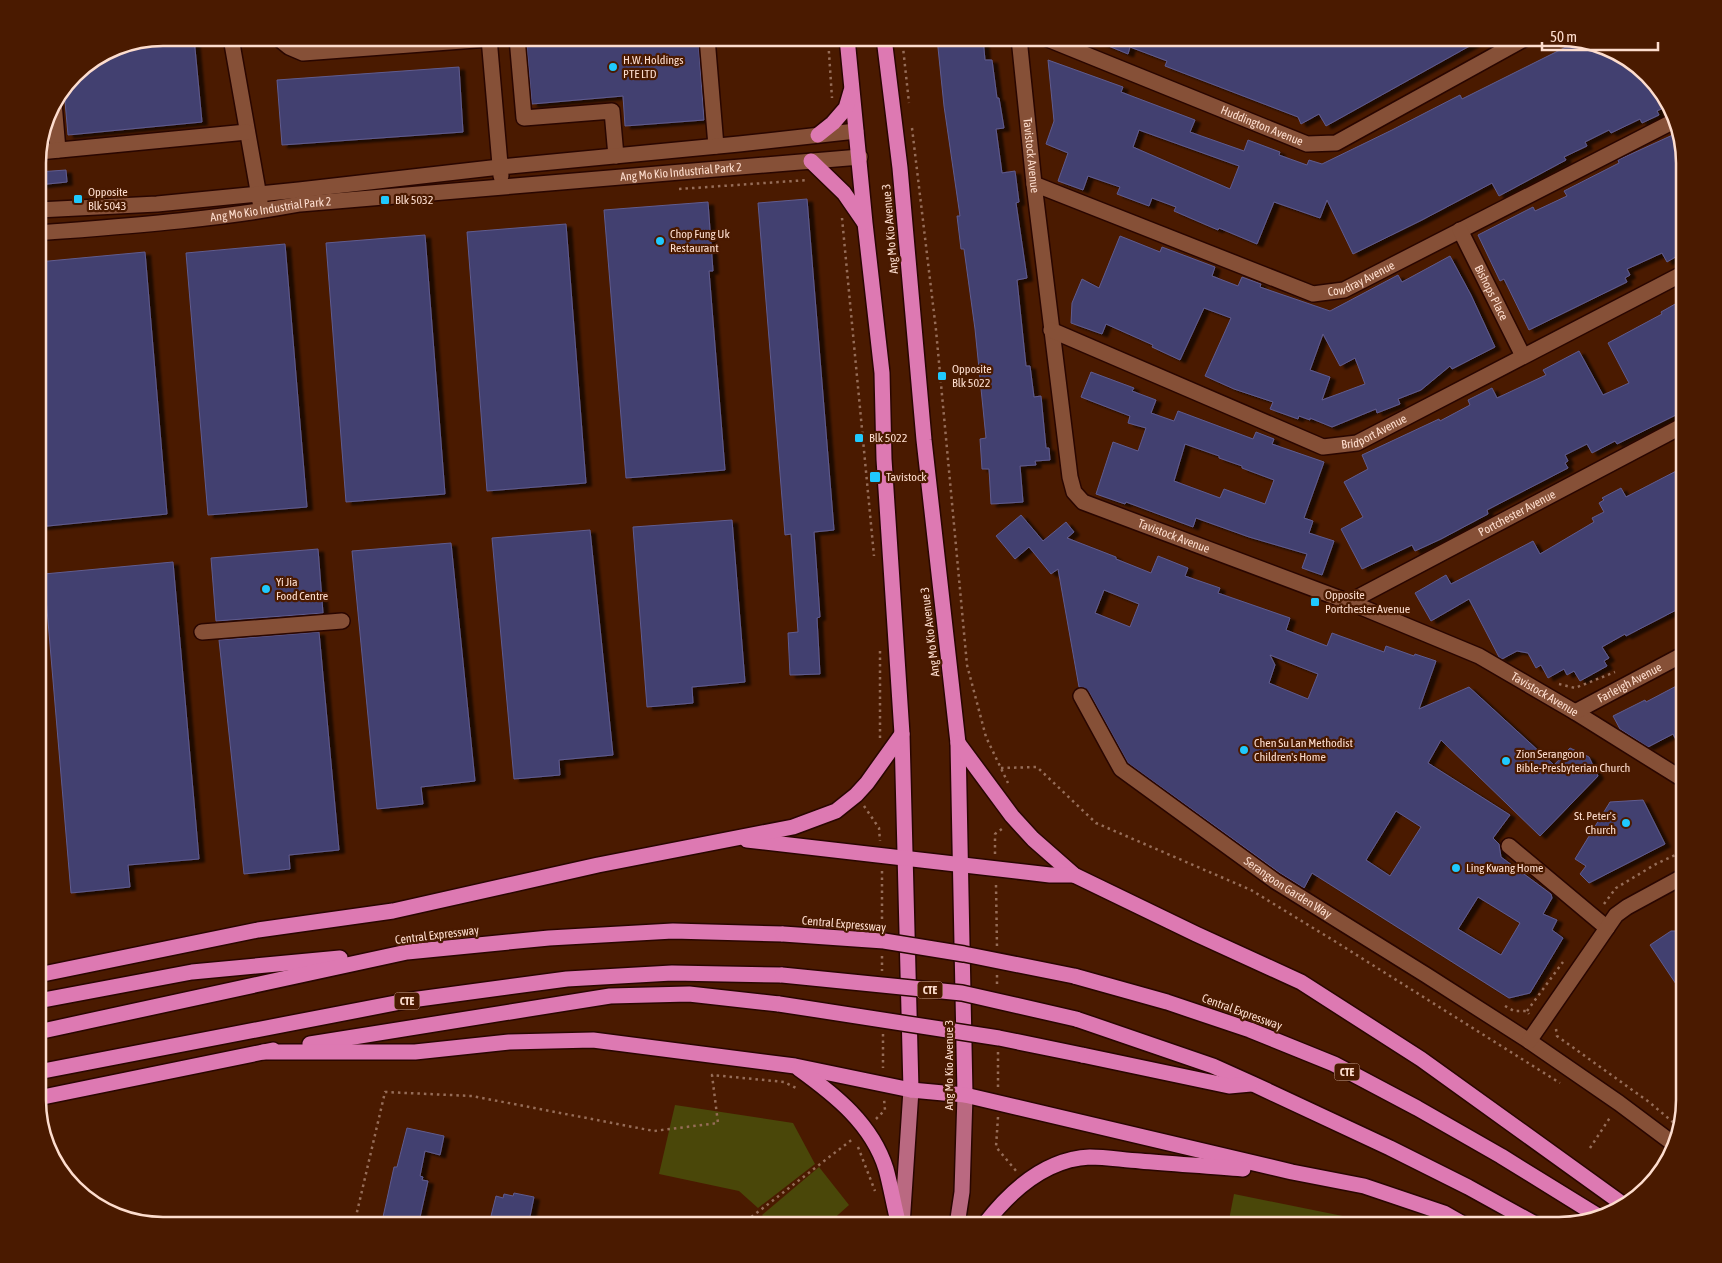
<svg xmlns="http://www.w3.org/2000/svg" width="1722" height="1263" font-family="'Asap Condensed',sans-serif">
<defs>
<filter id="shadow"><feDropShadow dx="5.5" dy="3" stdDeviation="1" flood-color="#0009"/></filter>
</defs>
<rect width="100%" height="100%" fill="#4a1a00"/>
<!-- green -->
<g fill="#4a4709">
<polygon points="675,1105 793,1123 815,1164 758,1208 739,1191 659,1174"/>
<polygon points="819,1167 849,1205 829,1223 831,1225 771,1225 762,1215"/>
<polygon points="1234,1194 1387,1225 1228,1225"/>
</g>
<!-- building -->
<g fill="#433f70" stroke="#5f5c8f" fill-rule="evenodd" filter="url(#shadow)">
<polygon points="163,38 194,38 202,122 68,135 64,90 80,69 115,47"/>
<polygon points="526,38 698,38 704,120 625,126 623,96 532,104"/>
<polygon points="937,38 983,38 985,60 992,60 997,98 999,98 1004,128 996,129 1002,173 1015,171 1019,202 1016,203 1027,278 1017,280 1026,366 1030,366 1034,397 1041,396 1046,448 1049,448 1050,460 1035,461 1036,465 1020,466 1023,502 991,504 989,469 982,469 980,439 986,438 975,329 964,249 961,249 957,216 960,216 944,106"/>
<polygon points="1089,38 1484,38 1326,126 1319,114 1301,124 1298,117 1165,66 1167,61 1130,47 1128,54"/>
<path d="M1578 41 1599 44 1635 63 1667 102 1664 104 1665 107 1657 111 1659 115 1642 123 1640 119 1611 133 1609 130 1585 142 1587 146 1564 157 1566 160 1499 196 1492 183 1422 220 1353 254 1327 200 1320 218 1274 202 1257 244 1219 228 1218 230 1174 211 1176 207 1152 198 1149 206 1117 194 1120 187 1088 176 1083 190 1058 181 1068 153 1046 144 1054 121 1048 60 1123 87 1121 92 1195 120 1190 132 1244 151 1248 140 1280 152 1279 155 1307 165 1309 160 1322 164 1392 130 1460 95 1462 99ZM1139 130 1239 166 1230 189 1133 147Z"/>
<polygon points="459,67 463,132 282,145 277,80"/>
<polygon points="1677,133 1684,163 1684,252 1667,262 1662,253 1627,269 1630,275 1625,278 1627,282 1529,330 1504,279 1500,281 1478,235 1533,207 1535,211 1567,196 1564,191 1619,163 1618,160"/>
<polygon points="66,170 67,182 38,185 38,172"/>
<polygon points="807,199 834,530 814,532 820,617 817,618 820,674 790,675 788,633 798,632 791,534 785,535 758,203"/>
<polygon points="708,202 713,271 709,271 725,470 626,478 604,210"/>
<polygon points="566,224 586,483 487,491 467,232"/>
<polygon points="425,235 445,494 346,502 326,243"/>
<path d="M1120 236 1160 252 1162 247 1215 267 1212 276 1238 286 1242 277 1261 284 1260 287 1330 311 1398 275 1402 282 1450 256 1471 295 1495 347 1452 369 1450 366 1421 390 1398 399 1400 404 1377 413 1376 409 1332 427 1310 418V420L1299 416 1298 419 1270 409 1273 402 1234 389 1205 376 1231 318 1204 308 1180 360 1152 347 1153 345 1106 324 1102 334 1071 323 1072 303 1082 279 1099 288ZM1323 334 1340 366 1355 358 1365 384 1322 400 1330 377 1310 370Z"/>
<polygon points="285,244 307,507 208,515 186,253"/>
<polygon points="145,252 167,514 38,527 38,262"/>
<polygon points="1684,299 1684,411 1617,444 1615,441 1592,453 1587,444 1565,455 1568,461 1565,463 1568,468 1487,510 1488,514 1441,539 1415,551 1412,545 1362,569 1341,529 1363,517 1344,482 1368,469 1362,455 1439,419 1440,421 1470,405 1468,400 1492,388 1497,398 1546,375 1543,370 1579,351 1603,395 1629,383 1608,343 1662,314 1661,312"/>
<path d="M1091 372 1134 388 1132 391 1156 400 1151 413 1174 421 1178 411 1253 439 1256 432 1274 439 1272 444 1324 462 1304 518 1313 521 1309 533 1334 541 1322 575 1302 568 1307 554 1249 537 1196 518 1193 527 1126 502 1125 504 1096 494 1113 442 1138 451 1146 428 1128 423 1130 416 1081 397ZM1185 444 1219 456V458L1242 466V468L1274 480 1265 504 1224 489 1220 498 1174 481Z"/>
<polygon points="1684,467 1684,606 1626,636 1625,634 1602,647 1609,658 1604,661 1607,666 1580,681 1574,671 1567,675 1564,669 1548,678 1541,665 1536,668 1528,653 1517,651 1502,659 1499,657 1469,599 1431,621 1415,593 1446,575 1451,584 1533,541 1540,554 1594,522 1592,518 1604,512 1599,503 1604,500 1602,498 1621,488 1626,497"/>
<path d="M1021 515 1043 541 1066 522 1074 532 1067 538 1116 557V559L1151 573 1158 556 1188 568 1185 576 1220 588 1218 593 1290 618 1286 630 1327 646 1332 633 1384 652 1386 646 1414 656 1415 654 1436 661 1419 709 1469 687 1554 765 1570 748 1589 757 1598 776 1540 836 1441 740 1428 763 1510 815 1493 838 1499 844 1501 857 1551 894 1552 898 1543 914 1557 920 1552 930 1563 938 1530 993 1509 998 1312 873 1304 888 1280 873 1128 763 1089 692 1085 688 1079 687 1058 569 1051 574 1029 547 1015 559 996 536ZM1104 590 1139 604 1130 627 1095 613ZM1270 655 1318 674 1308 699 1269 683 1275 665ZM1396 811 1421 827 1390 876 1366 860ZM1478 897 1520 923 1501 955 1458 929Z"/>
<polygon points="732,520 745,682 692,687 693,703 647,707 633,527"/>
<polygon points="590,530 613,755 559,760 560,775 514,779 492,538"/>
<polygon points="451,543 475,781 421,787 423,804 377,809 352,551"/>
<polygon points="318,549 323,613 216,621 211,558"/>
<polygon points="173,562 199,859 128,865 130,887 71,893 44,574"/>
<polygon points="319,632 339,850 289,855 290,869 244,874 219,640"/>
<polygon points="1684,682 1684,755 1673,734 1648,747 1620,729 1613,716 1645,700 1646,702"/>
<polygon points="1643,800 1665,844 1589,883 1580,874 1586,866 1575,859 1610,802"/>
<polygon points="1671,931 1684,931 1684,996 1650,945"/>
<polygon points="407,1128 444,1136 440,1155 425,1151 420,1176 423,1177 422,1180 428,1181 418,1226 381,1226 394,1167 397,1167"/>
<polygon points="514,1193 534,1197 528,1226 495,1226 496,1221 490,1220 496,1196 503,1198 504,1194 513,1196"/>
</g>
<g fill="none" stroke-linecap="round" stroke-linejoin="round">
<defs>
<g id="minor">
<polyline points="231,38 260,202"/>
<polyline points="278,38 289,47 303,53 489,39"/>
<polyline points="489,38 501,176"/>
<polyline points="517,38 524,118 612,111 616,156"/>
<polyline points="707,38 716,146"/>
<path id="s1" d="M1019 38 1034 184 1070 477 1074 492 1083 502 1349 602 1479 656 1575 712 1684 780"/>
<path id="s2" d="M1045 38 1307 144 1336 143 1526 38"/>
<polyline points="54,103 58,150"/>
<polyline points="39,152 247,132"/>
<path id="s3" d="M1034 184 1313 294 1344 290 1674 121"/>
<polyline points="38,210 157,204 299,190 500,167 739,144 856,131"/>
<path id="s4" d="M1460 230 1523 356"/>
<path id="s5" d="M38 233C126 226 214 220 300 204L860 157"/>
<path id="s6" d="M1051 330 1323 447 1357 443 1684 273"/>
<path id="s7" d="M1349 602 1684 425"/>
<polyline points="202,632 342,621"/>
<path id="s8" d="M1081 696 1121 769 1275 881 1426 975 1529 1041 1619 1103 1675 1145"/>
<path id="s9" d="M1575 712 1684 654"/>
<polyline points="1509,846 1607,928"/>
<polyline points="1529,1041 1616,915 1627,907 1684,876"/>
</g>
<g id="major">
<polyline points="902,1225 911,1090"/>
<polyline points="957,1225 962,1192 965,1095"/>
</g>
<g id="highway">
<polyline points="847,38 865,223 882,373 884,459 902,734 911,1090"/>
<polyline points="884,38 900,168 924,440 958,743 965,1095"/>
<polyline points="818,135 833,123 846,108 851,91"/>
<polyline points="811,161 844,193 864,222"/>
<polyline points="958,743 1012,816 1033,839 1074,875 1196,934 1301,982 1421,1059 1624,1205"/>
<polyline points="747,840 1050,875 1074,875"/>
<polyline points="38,975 258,930 393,911 598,865 793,827 836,811 856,795 867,783 902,734"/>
<polyline points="1074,976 1167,1002 1250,1030 1334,1064 1417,1108 1501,1156 1598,1216"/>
<polyline points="38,1001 192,972 340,958"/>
<polyline points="1076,1019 1213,1066 1253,1084 1390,1148 1468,1187 1537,1225"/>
<polyline points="38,1032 407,952 549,938 673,931 783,934"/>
<polyline points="310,1044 610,996 689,994 779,1004"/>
<polyline points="263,1052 415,1052 509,1042 593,1040 795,1066 911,1090 965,1095 1292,1172 1364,1186 1444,1213 1465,1225"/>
<polyline points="1082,1055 1229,1086 1251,1084"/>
<path d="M799 1069C835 1095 872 1124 886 1169 891 1187 894 1207 899 1225"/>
<polyline points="38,1072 411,1000 567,979 672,973 782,975"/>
<polyline points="38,1098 273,1050"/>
<path d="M984 1225C1010 1191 1045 1159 1090 1157 1107 1157 1123 1160 1140 1161 1174 1164 1209 1166 1243 1169"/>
</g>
</defs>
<!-- minor casing -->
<use href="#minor" stroke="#290600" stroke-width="18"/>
<!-- major casing -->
<use href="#major" stroke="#290600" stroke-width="18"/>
<!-- highway casing -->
<use href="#highway" stroke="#290600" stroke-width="18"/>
<!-- path -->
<g stroke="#966d58" stroke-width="2.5" stroke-dasharray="2.5 4" stroke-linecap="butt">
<polyline points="828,38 832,98"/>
<polyline points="902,38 909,103"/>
<polyline points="912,128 936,330 967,665 986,737 1008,783"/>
<polyline points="679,189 808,180"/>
<polyline points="842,218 874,556"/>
<polyline points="1559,684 1575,688 1615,672"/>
<polyline points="880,738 880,651"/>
<polyline points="1001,768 1037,767 1096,823 1251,890 1336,942 1560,1083"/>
<polyline points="864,806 879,828 880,841"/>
<polyline points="995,854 995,834 1003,828"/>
<polyline points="882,871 882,926"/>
<polyline points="996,885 997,947"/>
<polyline points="1604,904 1616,888 1656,864 1684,851"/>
<polyline points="882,956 882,971"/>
<polyline points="997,975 997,987"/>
<polyline points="1505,1006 1514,1011 1527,1011 1529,1014"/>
<polyline points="1527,1011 1563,962"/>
<polyline points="1556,1029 1557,1036 1649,1102 1680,1128"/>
<polyline points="883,1034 883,1068"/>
<polyline points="998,1052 998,1087"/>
<polyline points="998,1117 996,1147 1017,1172"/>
<polyline points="876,1119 885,1110 884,1099"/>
<polyline points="858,1147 875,1191"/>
<polyline points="1590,1148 1611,1116"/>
<polyline points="354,1225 385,1092 472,1096 654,1131 718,1123 712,1075 784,1082 798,1089"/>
<polyline points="741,1225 854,1138"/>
</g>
<!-- minor -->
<use href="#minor" stroke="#865037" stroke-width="15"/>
<!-- major -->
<use href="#major" stroke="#ba6981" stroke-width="15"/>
<!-- highway -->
<use href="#highway" stroke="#dd79b2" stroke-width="15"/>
<defs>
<g id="highway-bridge">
<polyline points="783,934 884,941 964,954 1074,976"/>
<polyline points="782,975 962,993 1076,1019"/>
<polyline points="779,1004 999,1038 1082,1055"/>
</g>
</defs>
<!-- highway-bridge casing -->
<use href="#highway-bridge" stroke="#290600" stroke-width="18" stroke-linecap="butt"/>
<!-- highway-bridge -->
<use href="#highway-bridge" stroke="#dd79b2" stroke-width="15"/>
</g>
<!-- markers -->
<g fill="#20c9fd" stroke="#4a1a00" stroke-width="2">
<circle cx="613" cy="67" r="5"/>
<rect x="73" y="194" width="10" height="10" rx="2.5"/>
<rect x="380" y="195" width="10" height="10" rx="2.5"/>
<circle cx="660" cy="241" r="5"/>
<rect x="937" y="371" width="10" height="10" rx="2.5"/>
<rect x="854" y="433" width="10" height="10" rx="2.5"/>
<rect x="869" y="471" width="12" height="12" rx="2.5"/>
<circle cx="266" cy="589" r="5"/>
<rect x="1310" y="597" width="10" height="10" rx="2.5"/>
<circle cx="1244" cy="750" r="5"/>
<circle cx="1506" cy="761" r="5"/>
<circle cx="1626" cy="823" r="5"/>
<circle cx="1456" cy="868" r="5"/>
</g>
<g text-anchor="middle" stroke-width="4.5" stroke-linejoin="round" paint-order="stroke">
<!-- shield labels -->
<g fill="#4a1a00" stroke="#c7a290" stroke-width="1">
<rect x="917.5" y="981.5" width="25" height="17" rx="4"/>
<rect x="394.5" y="992.5" width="25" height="17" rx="4"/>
<rect x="1334.5" y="1063.5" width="25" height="17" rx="4"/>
</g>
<g font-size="11" font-weight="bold" fill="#fdddce">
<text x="930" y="994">CTE</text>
<text x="407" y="1005">CTE</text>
<text x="1347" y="1076">CTE</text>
</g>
<!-- poi labels -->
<g font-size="12" fill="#fdddce" stroke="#4a1a00" text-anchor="start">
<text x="623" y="64">H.W. Holdings<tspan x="623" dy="14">PTE LTD</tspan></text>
<text x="88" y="196">Opposite<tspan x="88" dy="14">Blk 5043</tspan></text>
<text x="395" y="204">Blk 5032</text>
<text x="670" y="238">Chop Fung Uk<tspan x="670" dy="14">Restaurant</tspan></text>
<text x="952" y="373">Opposite<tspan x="952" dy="14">Blk 5022</tspan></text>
<text x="869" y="442">Blk 5022</text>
<text x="886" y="481">Tavistock</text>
<text x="276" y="586">Yi Jia<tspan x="276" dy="14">Food Centre</tspan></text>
<text x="1325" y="599">Opposite<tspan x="1325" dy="14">Portchester Avenue</tspan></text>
<text x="1254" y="747">Chen Su Lan Methodist<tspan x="1254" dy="14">Children's Home</tspan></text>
<text x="1516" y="758">Zion Serangoon<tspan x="1516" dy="14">Bible-Presbyterian Church</tspan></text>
<text x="1616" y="820" text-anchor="end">St. Peter's<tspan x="1616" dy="14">Church</tspan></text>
<text x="1466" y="872">Ling Kwang Home</text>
</g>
<!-- street labels -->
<g font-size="12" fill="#fdddce" stroke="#4a1a00">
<text dy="4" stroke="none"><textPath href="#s2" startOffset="234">Huddington Avenue</textPath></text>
<text dy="4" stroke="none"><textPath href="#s1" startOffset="118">Tavistock Avenue</textPath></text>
<text dy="4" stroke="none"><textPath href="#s5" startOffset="646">Ang Mo Kio Industrial Park 2</textPath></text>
<text dy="4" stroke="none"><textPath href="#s5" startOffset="234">Ang Mo Kio Industrial Park 2</textPath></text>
<text transform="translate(890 229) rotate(-95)" y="4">Ang Mo Kio Avenue 3</text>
<text dy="4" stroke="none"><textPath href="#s3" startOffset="351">Cowdray Avenue</textPath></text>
<text dy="4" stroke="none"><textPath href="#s4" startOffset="70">Bishops Place</textPath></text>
<text dy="4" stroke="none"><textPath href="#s6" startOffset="350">Bridport Avenue</textPath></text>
<text dy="4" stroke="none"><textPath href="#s7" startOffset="190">Portchester Avenue</textPath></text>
<text dy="4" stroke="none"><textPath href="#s1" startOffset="568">Tavistock Avenue</textPath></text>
<text transform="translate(930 632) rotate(-97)" y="4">Ang Mo Kio Avenue 3</text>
<text dy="4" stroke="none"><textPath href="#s9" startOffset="62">Farleigh Avenue</textPath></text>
<text dy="4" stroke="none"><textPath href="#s1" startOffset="972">Tavistock Avenue</textPath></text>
<text dy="4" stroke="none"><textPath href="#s8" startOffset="288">Serangoon Garden Way</textPath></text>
<text transform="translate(844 924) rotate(5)" y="4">Central Expressway</text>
<text transform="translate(437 935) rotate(-7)" y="4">Central Expressway</text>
<text transform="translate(1242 1012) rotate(20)" y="4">Central Expressway</text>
<text transform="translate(949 1065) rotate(-90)" y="4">Ang Mo Kio Avenue 3</text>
</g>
</g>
<!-- crop -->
<path d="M0 0H1722V1263H0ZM163 46H1559A117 117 0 0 1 1676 163V1100A117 117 0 0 1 1559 1217H163A117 117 0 0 1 46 1100V163A117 117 0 0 1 163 46Z" fill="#4a1a00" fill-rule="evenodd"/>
<path fill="none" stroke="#fdddce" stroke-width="2.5" d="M163 46H1559A117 117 0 0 1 1676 163V1100A117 117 0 0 1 1559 1217H163A117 117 0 0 1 46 1100V163A117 117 0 0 1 163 46Z"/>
<!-- scale -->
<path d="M1542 42v8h116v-8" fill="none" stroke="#fdddce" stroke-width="2.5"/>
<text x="1550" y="42" font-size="15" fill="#fdddce" stroke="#4a1a00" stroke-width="4" paint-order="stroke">50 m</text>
</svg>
